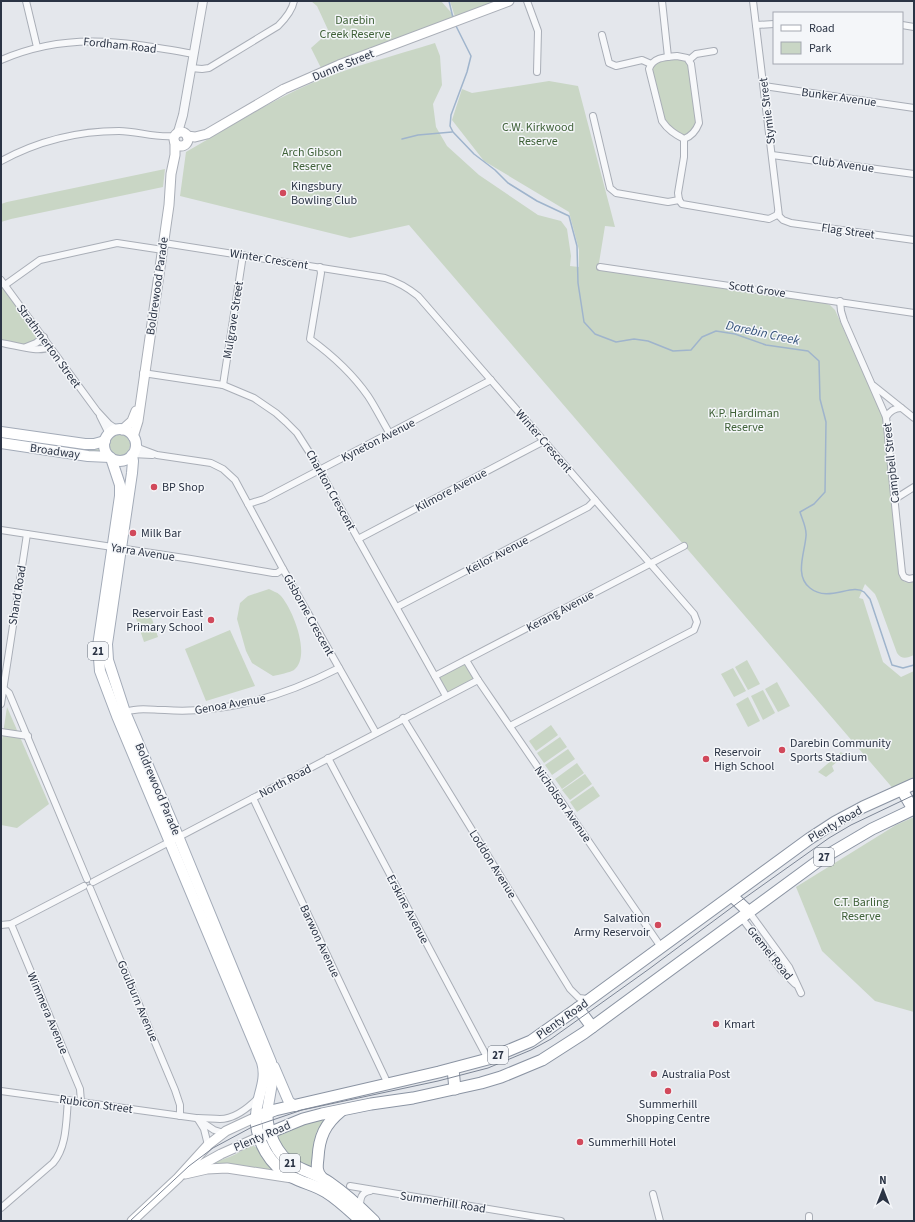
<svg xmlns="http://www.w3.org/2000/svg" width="915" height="1222" font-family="'Source Sans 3',sans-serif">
<rect width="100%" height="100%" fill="#e4e7ec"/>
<!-- green -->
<g fill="#c9d6c5">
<polygon points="311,1 441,1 455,17 450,1 498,1 321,68 311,48 329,32 317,6"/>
<path d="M435 43 440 56 442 85 433 104 436 127 447 146 479 175 538 215 561 221 567 229 571 256 570 266 579 267V250L569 212 484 161 452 120 462 89 472 93 549 81 578 86 615 227 605 226 598 269 824 303 830 305 835 310 884 420 899 576 905 582 910 583 914 581V655C907 658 902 660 897 653L878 601 875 594 865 584 859 598 863 599 883 662 901 677 914 671V784L896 792 409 225 350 238 180 196 186 152C228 128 268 102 312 83 352 66 394 56 435 43Z"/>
<polygon points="677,58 686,59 689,64 696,123 693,132 685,137 676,133 664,121 651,69 654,63 661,60"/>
<polygon points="165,169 163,187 11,219 1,222 1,204 7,202"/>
<polygon points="1,286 45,343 42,346 36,347 1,342"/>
<circle cx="119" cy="445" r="11"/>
<polygon points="16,437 99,449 100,454 17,441"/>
<path d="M269 589C272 591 277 592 280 595 292 607 312 656 294 670 291 672 278 675 273 676L252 663 246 651 237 619 240 603 248 596Z"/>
<polygon points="150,613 158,637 144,642 136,618"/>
<polygon points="230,630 255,686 206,701 185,649"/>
<polygon points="466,660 478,680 446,696 435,676"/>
<polygon points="747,660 760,684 748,690 735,667"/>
<polygon points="733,668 746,691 734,697 721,674"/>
<polygon points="777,682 790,706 778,712 765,689"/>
<polygon points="763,690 775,713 763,720 751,696"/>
<polygon points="748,697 760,721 748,727 736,704"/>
<polygon points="7,707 49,804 17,828 1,825 1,747"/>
<polygon points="551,725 558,735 536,751 529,741"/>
<polygon points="560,737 567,747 544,763 537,753"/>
<polygon points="568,749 575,759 552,775 545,765"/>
<polygon points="841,752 845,755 832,766 834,771 826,777 818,772"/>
<polygon points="577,763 584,773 562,789 555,779"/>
<polygon points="585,774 592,784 570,800 562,790"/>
<polygon points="593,786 600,796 577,812 570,802"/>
<polygon points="914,817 914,1012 875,1001 822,951 796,887 896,825"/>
<path d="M326 1119 328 1120 317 1131 313 1145V1171C295 1161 285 1155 277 1136L307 1123Z"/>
<path d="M253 1144 255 1147 258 1146 274 1172 209 1166C217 1160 226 1159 236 1154 242 1151 247 1147 253 1144Z"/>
</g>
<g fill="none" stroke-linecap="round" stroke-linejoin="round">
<!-- stream -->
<g stroke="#9fb4cc" stroke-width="1.5">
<polyline points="449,1 453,18"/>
<path d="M455 24 471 56 467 72 451 115 450 126 453 132 474 154 495 170 508 183 537 201 569 216 577 246 578 283 584 322 595 334 616 342 634 339 648 341 673 351 691 350 702 337 716 331 735 334 766 345 808 351 819 361 820 399 826 422 825 492 814 504 800 512C802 519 807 528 806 536 805 552 794 576 810 588 828 603 852 583 864 592 866 594 868 597 870 599L892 665 903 668 914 665"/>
<polyline points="402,139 418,135 452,132"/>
</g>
<defs>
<g id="minor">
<polyline points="26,1 37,47"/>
<polyline points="527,1 538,31 537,72"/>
<polyline points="662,1 668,57"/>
<polyline points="753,1 779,216 783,220 791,223 914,240"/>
<polyline points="756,25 774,24"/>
<polyline points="902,25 914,27"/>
<polyline points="602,35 609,63 616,66 642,60 651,64"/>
<path d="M677 56 687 58 691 64 699 123C696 131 692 136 684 139 675 134 668 130 662 121L649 69C653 57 666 57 677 56Z"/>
<path d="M1 60C69 31 124 42 194 54"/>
<polyline points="689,60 696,54 714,51"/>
<path d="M191 68 202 69 209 68 278 26C285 19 292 11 294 1"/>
<polyline points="764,86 914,108"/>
<polyline points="593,116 610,188 616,193 668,202 679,200"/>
<polyline points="772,155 914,174"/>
<path d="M1 161C38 141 77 131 119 131 137 131 155 138 174 136"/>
<polyline points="679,200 682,204 769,219 777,215 778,212"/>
<polyline points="679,200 678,193 684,157 684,139"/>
<path d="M164 243 385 278C398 282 408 288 418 296L694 614 697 622 694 630 510 726"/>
<path d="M320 267 321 273 310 339C332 355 352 373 368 396 376 408 382 421 390 434"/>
<polyline points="600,267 914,313"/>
<polyline points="1,280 97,411 109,424 118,430"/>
<polyline points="5,285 40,260 117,243 163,250"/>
<polyline points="840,301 841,311 844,321 886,417 902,573 904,577 909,579 914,578"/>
<path d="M1 343C16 345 37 353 50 347"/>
<polyline points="26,347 36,343 44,337"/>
<polyline points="143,373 223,385 254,398 276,413 286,422 297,433 311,455 446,696"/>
<polyline points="223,385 243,255"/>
<polyline points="874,386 914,418"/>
<polyline points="100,416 107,430 108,435"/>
<path d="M886 417C890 411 894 408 901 408"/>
<polyline points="135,445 141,449 157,455 211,463 223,469 235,480 283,569 376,733"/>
<polyline points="132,454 152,455"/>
<polyline points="895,499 914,487"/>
<polyline points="248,504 264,499 491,380"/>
<polyline points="1,530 191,559 273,573 277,573 283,569"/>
<polyline points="358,539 544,441"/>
<polyline points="397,607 588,507 595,500"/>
<polyline points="466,660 478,680 661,947"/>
<polyline points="435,676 684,546"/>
<polyline points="3,688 9,693 87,879"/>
<polyline points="1,704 27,534"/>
<path d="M123 713C136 707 151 710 165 710 179 711 193 711 208 709 254 705 298 689 339 668"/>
<polyline points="403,718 570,989 579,998 588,999"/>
<polyline points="1,732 28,736"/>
<polyline points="328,758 488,1059"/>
<polyline points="253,798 388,1084"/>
<polyline points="93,882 478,680"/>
<polyline points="90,888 175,1090 180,1105 180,1116"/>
<polyline points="749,912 789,967 801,993"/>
<polyline points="741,917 782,971 795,984"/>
<polyline points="11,924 80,1089 81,1102"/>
<polyline points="1,925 11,924 84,886"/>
<polyline points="1,1091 196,1118 214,1130 224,1133"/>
<path d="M198 1118C206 1118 213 1119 220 1119 235 1119 248 1108 258 1098"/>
<polyline points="199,1121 204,1129 208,1145"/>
<polyline points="350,1186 561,1221"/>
<polyline points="653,1194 660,1221"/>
<path d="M360 1207C360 1199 361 1192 370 1191"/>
<path d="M1 1208 53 1163C67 1147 66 1121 68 1100"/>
<polyline points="809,1221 809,1216"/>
</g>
<polyline id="tertiary" points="178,132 183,115 203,1"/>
<g id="secondary">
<circle cx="181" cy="139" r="7"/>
<polyline points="187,136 195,137 207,134 284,89 339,65 509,1"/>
<polyline points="122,430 132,421 136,411"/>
<polyline points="133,437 138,421 169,205 171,174 175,155 175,143"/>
<polyline points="194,1169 221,1154 259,1137"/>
<polyline points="185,1174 207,1169 227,1168 292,1178"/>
<polyline points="132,1221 178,1178 208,1145 226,1131 256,1117"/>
</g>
<g id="primary">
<circle cx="120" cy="445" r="16"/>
<polyline points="1,432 85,444 94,444 105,441"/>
<polyline points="1,443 88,456 110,457"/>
<polyline points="132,455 133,461 132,473 107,644 108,660 125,712 178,836 271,1062 273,1077 267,1112"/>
<path d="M111 458 120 485V496L98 646 100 671 117 716 262 1062C268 1082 256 1097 256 1117"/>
<polyline points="274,1067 289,1102 295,1106"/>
</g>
<g id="trunk">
<polyline points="902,790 913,809"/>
<polyline points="732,896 749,912"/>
<polyline points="578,1008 592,1027"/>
<polyline points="453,1069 455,1089"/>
<path d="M267 1112C266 1131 277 1156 294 1165 306 1172 319 1175 330 1183 346 1194 360 1207 374 1221"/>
<polyline points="259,1137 303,1119 322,1114 371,1104 413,1098 481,1083 501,1077 542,1060 584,1033 821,859 872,829 914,809"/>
<path d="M322 1178C316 1172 317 1166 318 1158 319 1137 325 1124 341 1111"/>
<path d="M361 1221C350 1211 339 1200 326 1192 315 1185 303 1183 292 1177 270 1166 256 1141 256 1117L275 1110 439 1072 488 1059 531 1041 578 1008 809 839 835 822 863 807 914 784"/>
</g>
</defs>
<!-- minor casing -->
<use href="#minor" stroke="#a9aeb7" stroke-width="8"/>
<!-- tertiary casing -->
<use href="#tertiary" stroke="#a9aeb7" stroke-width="10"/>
<!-- secondary casing -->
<use href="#secondary" stroke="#a9aeb7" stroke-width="11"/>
<!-- primary casing -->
<use href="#primary" stroke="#a3abb8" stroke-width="12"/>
<!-- trunk casing -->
<use href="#trunk" stroke="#8b94a3" stroke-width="13"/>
<!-- minor -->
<use href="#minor" stroke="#f7f8fa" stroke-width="6"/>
<!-- tertiary -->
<use href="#tertiary" stroke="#f7f8fa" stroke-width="8"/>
<!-- secondary -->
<use href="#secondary" stroke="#fff" stroke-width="9"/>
<!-- primary -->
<use href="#primary" stroke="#fff" stroke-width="10"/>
<!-- trunk -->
<use href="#trunk" stroke="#fff" stroke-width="11"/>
<!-- tram -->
<polyline stroke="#7d8696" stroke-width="1" points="130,1221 189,1166 213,1148 252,1127 302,1110 438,1081 488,1068 531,1050 551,1039 649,969 739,902 829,838 851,825 914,795"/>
</g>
<!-- markers -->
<g fill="#d1495b" stroke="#f4f6f9" stroke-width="1.5">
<circle cx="283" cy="193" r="4"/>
<circle cx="154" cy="487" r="4"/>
<circle cx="133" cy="533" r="4"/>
<circle cx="211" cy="620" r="4"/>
<circle cx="782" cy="750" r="4"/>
<circle cx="706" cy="759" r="4"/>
<circle cx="658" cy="925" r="4"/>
<circle cx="716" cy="1024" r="4"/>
<circle cx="654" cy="1074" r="4"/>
<circle cx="668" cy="1091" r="4"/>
<circle cx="580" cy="1142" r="4"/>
</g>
<g text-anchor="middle" stroke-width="3" stroke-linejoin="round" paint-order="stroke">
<!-- shield labels -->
<g fill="#f4f6f9" stroke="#676e7b" stroke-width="1">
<rect x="88" y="642" width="20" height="18" rx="3"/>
<rect x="814" y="848" width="20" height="18" rx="3"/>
<rect x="488" y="1046" width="20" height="18" rx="3"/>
<rect x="280" y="1154" width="20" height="18" rx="3"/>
</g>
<g font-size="11" font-weight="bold" fill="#2b3445">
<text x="98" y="655">21</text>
<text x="824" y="861">27</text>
<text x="498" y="1059">27</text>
<text x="290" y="1167">21</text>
</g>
<!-- park labels -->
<g font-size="12" fill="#3f6138" stroke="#f4f6f9">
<text x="355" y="24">Darebin<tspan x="355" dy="14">Creek Reserve</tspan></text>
<text x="538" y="131">C.W. Kirkwood<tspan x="538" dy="14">Reserve</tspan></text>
<text x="312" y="156">Arch Gibson<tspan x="312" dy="14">Reserve</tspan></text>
<text x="744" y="417">K.P. Hardiman<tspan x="744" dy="14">Reserve</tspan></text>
<text x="861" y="906">C.T. Barling<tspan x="861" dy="14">Reserve</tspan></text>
</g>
<!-- street labels -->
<g font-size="12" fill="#2b3445" stroke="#f4f6f9">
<text transform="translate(120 45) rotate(6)" y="4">Fordham Road</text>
<text transform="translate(343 65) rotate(-22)" y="4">Dunne Street</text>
<text transform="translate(839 97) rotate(8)" y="4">Bunker Avenue</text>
<text transform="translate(767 111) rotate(-97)" y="4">Stymie Street</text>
<text transform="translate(843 164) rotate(8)" y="4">Club Avenue</text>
<text transform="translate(848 231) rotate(8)" y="4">Flag Street</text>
<text transform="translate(269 259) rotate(9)" y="4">Winter Crescent</text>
<text transform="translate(157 286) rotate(-82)" y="4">Boldrewood Parade</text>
<text transform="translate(757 289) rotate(8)" y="4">Scott Grove</text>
<text transform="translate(233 320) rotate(-81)" y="4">Mulgrave Street</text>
<text transform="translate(49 346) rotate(54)" y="4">Strathmerton Street</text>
<text transform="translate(378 440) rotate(-27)" y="4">Kyneton Avenue</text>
<text transform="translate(544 441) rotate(49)" y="4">Winter Crescent</text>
<text transform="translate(55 451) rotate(8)" y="4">Broadway</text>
<text transform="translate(891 463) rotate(-96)" y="4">Campbell Street</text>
<text transform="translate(331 490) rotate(61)" y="4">Charlton Crescent</text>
<text transform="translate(451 490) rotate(-28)" y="4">Kilmore Avenue</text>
<text transform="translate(143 552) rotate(9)" y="4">Yarra Avenue</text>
<text transform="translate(497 555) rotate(-28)" y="4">Keilor Avenue</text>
<text transform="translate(17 595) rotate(-81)" y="4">Shand Road</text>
<text transform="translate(560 611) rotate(-28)" y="4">Kerang Avenue</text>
<text transform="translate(309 615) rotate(61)" y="4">Gisborne Crescent</text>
<text transform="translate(230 704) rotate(-10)" y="4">Genoa Avenue</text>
<text transform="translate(285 781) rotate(-28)" y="4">North Road</text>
<text transform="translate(158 789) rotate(67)" y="4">Boldrewood Parade</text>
<text transform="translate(563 804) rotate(55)" y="4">Nicholson Avenue</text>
<text transform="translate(835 824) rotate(-30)" y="4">Plenty Road</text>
<text transform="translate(493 864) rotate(58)" y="4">Loddon Avenue</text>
<text transform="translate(408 909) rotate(62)" y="4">Erskine Avenue</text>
<text transform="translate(320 941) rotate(65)" y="4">Barwon Avenue</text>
<text transform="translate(770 953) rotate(51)" y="4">Gremel Road</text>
<text transform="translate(138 1001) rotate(67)" y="4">Goulburn Avenue</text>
<text transform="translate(48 1013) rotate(67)" y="4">Wimmera Avenue</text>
<text transform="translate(562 1019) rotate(-35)" y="4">Plenty Road</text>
<text transform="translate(96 1104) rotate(8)" y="4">Rubicon Street</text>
<text transform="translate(262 1136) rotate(-23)" y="4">Plenty Road</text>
<text transform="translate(443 1202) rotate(9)" y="4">Summerhill Road</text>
</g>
<!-- poi labels -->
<g font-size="12" fill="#2b3445" stroke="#f4f6f9" text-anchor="start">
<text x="291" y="190">Kingsbury<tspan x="291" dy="14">Bowling Club</tspan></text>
<text x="162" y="491">BP Shop</text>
<text x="141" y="537">Milk Bar</text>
<text x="203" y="617" text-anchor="end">Reservoir East<tspan x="203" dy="14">Primary School</tspan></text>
<text x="790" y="747">Darebin Community<tspan x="790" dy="14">Sports Stadium</tspan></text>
<text x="714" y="756">Reservoir<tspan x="714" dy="14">High School</tspan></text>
<text x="650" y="922" text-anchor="end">Salvation<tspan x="650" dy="14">Army Reservoir</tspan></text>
<text x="724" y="1028">Kmart</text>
<text x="662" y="1078">Australia Post</text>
<text x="668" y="1108" text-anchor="middle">Summerhill<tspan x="668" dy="14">Shopping Centre</tspan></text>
<text x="588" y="1146">Summerhill Hotel</text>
</g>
<!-- water labels -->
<g font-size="13" font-style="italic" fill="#34527a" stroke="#f4f6f9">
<text transform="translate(763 332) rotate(12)" y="5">Darebin Creek</text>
</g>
</g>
<!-- border -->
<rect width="915" height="1222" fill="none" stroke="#2b3445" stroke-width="4"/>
<!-- legend -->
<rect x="773" y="12" width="130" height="52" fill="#f4f6f9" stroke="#a4a8b1"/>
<rect x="781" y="25" width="20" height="6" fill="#ffffff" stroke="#a4a8b1"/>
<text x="809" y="32" font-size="12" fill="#2b3445">Road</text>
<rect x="781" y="42" width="20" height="12" fill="#c9d6c5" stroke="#a4a8b1"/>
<text x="809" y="52" font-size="12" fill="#2b3445">Park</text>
<!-- north arrow -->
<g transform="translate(883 1190)" stroke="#f4f6f9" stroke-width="3" paint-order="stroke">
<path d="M0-3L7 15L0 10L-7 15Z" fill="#2b3445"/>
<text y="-6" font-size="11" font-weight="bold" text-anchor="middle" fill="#2b3445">N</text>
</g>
</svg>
